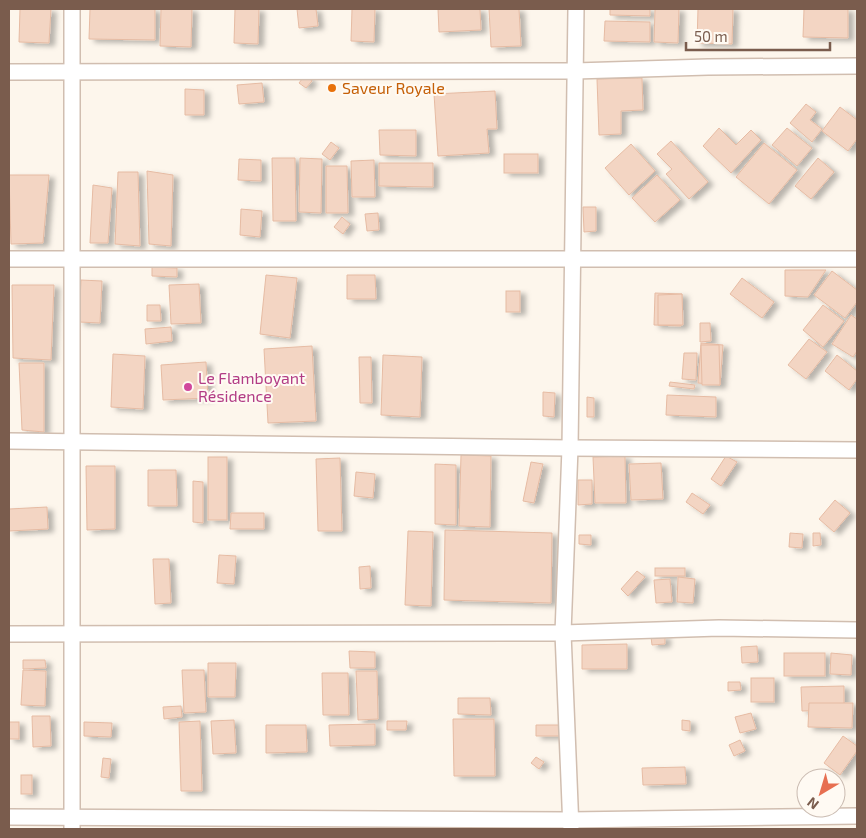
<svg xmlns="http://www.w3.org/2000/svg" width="866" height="838" font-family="'Exo 2',sans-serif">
<defs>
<filter id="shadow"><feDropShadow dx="5.5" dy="3" stdDeviation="2.5" flood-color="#0004"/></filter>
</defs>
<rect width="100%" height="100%" fill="#fdf6ec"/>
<!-- building -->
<g fill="#f3d5c3" stroke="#e6bba3" filter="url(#shadow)">
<polygon points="20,9 51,9 49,43 19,42"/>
<polygon points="90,9 155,9 155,40 89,39"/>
<polygon points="161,9 192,9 191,47 160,46"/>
<polygon points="235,9 259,9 258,44 234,43"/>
<polygon points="297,9 316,9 318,26 299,28"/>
<polygon points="352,9 375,9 374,42 351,41"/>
<polygon points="438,9 480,9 481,30 439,32"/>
<polygon points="489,9 519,9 521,46 491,47"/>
<polygon points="610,9 650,9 650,16 610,15"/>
<polygon points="655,9 679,9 678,43 654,42"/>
<polygon points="698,9 733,9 732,44 697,43"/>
<polygon points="804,9 848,9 848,38 803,37"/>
<polygon points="605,21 650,22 650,42 604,41"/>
<polygon points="305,75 312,81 306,88 299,83"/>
<polygon points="642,78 643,110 621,111 621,134 599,135 597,79"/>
<polygon points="262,83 264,102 239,104 237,85"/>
<polygon points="185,89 204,90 204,115 185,115"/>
<polygon points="495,91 497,129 487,129 489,153 438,156 434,94"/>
<polygon points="806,104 816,112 810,120 822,129 812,142 790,123"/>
<polygon points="840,107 857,120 857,139 848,151 822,131"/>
<polygon points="719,128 736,145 751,130 761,140 731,173 703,146"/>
<polygon points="787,128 812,148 797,166 772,145"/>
<polygon points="379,130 416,130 416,156 380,155"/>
<polygon points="671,141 708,182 689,199 666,174 672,169 657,154"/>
<polygon points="331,142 339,148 330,160 322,154"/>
<polygon points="764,143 797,170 769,204 736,177"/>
<polygon points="631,144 655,171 629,195 605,168"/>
<rect x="504" y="154" width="34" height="19"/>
<polygon points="272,158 295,158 296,221 273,221"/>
<polygon points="300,158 322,159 321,213 299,212"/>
<polygon points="818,158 834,172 811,199 795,186"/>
<polygon points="239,159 261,160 261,181 238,180"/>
<polygon points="374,160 375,197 352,197 351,161"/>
<polygon points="379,163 433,163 433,187 379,186"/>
<polygon points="326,166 347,166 348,213 326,213"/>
<polygon points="147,171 173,175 171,246 149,244"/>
<polygon points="118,172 138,172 140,246 115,244"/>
<polygon points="9,175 49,175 43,243 11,244"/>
<polygon points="657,175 680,200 655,222 632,198"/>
<polygon points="93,185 112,188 108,243 90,243"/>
<polygon points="583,207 596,207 596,231 584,232"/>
<polygon points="241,209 262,211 260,237 240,235"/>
<polygon points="378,213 379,230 367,231 365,214"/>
<polygon points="342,217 350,224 343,234 334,227"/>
<polygon points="152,267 177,268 177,277 152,276"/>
<polygon points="785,270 826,270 808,297 785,296"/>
<polygon points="832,271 857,290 857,302 845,318 814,295"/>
<polygon points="266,275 297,278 290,338 260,334"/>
<polygon points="347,275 375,275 376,299 347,299"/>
<polygon points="742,278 774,302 762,318 730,294"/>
<polygon points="81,280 102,281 100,323 79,322"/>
<polygon points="199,284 201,323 171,324 169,285"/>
<polygon points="12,285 54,285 51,360 13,358"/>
<rect x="506" y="291" width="14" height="21"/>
<polygon points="655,293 682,294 681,326 654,325"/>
<polygon points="682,294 683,325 658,325 658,295"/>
<polygon points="147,305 160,305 161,321 147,321"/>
<polygon points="823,305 844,321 823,347 803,330"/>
<polygon points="851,315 857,319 857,351 853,357 832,344"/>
<polygon points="700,323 710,323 711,341 700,342"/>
<polygon points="171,327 172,341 146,344 145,329"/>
<polygon points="809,339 827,352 806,379 788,365"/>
<polygon points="701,343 723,345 720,385 698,383"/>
<polygon points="701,345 719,345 720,385 702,385"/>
<polygon points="312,346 316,421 268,423 264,349"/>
<polygon points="684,353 697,353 696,380 682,379"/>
<polygon points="113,354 145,356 143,409 111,407"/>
<polygon points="383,355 422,357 420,417 381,415"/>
<polygon points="837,355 857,371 857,379 849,390 825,371"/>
<polygon points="359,357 371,357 372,403 360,403"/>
<polygon points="206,362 208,398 163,400 161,365"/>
<polygon points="19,363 44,363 44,432 22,430"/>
<polygon points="670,382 695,385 694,389 669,386"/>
<polygon points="543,392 555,393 554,417 543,416"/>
<polygon points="667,395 716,397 716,417 666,415"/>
<polygon points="587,397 594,398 594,417 587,417"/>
<polygon points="461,455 491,456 490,527 459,526"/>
<polygon points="625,456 626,503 595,503 593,457"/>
<polygon points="726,456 737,462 721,486 711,479"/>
<rect x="208" y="457" width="19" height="63"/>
<polygon points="340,458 342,531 318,531 316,459"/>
<polygon points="531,462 543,464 534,503 523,501"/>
<polygon points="661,463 663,499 631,500 629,464"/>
<polygon points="435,464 456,465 456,525 435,524"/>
<polygon points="86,466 115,466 115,529 87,530"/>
<polygon points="148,470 176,470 177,506 148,506"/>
<polygon points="356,472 375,474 373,498 354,496"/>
<polygon points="578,480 592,480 592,504 578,505"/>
<polygon points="193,481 203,482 203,523 193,522"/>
<polygon points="692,493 710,505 703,514 686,502"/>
<polygon points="835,500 850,513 834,532 819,519"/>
<polygon points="47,507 48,529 9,531 9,509"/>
<polygon points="231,513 264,513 264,529 230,529"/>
<polygon points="445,530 552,533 551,603 444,600"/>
<polygon points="408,531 433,532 431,606 405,605"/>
<polygon points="790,533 803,534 802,548 789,547"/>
<polygon points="813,533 820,533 821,545 813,546"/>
<polygon points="579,535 591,535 591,545 579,544"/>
<polygon points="219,555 236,556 234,584 217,583"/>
<polygon points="153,559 169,559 171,603 155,604"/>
<polygon points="370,566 371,588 360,589 359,567"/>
<rect x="655" y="568" width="30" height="8"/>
<polygon points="637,571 645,577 628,596 621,589"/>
<polygon points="678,577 695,579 693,603 677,602"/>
<polygon points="670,579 672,602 656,603 654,580"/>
<polygon points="665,636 665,644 652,645 651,637"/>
<polygon points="627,644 627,669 582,669 582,645"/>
<polygon points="757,646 758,662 742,663 741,647"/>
<polygon points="349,651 375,652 375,668 350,668"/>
<rect x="784" y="653" width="41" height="23"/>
<polygon points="831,653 852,655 851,675 830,674"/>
<polygon points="23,660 45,660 46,668 23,669"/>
<polygon points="208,663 236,663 235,697 208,697"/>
<polygon points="23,670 46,671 45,706 21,705"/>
<polygon points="182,670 204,670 206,712 184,713"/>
<polygon points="356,671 377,671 378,719 358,720"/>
<polygon points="322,673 348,673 349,715 323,715"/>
<rect x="751" y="678" width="23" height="24"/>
<polygon points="728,682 740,682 741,690 728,691"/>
<polygon points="844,686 844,710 802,711 801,687"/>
<polygon points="458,698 490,698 491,715 458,714"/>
<polygon points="809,703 853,703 852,728 808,727"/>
<polygon points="181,706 182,717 164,719 163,707"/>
<polygon points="751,713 756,729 740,733 735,717"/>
<polygon points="32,716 50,716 51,746 33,747"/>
<polygon points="453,719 494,719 495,776 454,776"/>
<polygon points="234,720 236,753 213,754 211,721"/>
<polygon points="682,720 690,721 690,731 682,730"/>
<polygon points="200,721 202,791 181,791 179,722"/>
<polygon points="387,721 407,721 406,730 387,730"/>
<rect x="9" y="722" width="10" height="17"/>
<polygon points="84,722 112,723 111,737 84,736"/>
<polygon points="375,724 375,745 330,746 329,725"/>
<polygon points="266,725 306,725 307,752 266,753"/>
<polygon points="536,725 559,725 560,736 536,736"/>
<polygon points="843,736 857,746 857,751 840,775 824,763"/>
<polygon points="740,740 745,751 734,756 729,745"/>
<polygon points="536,757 544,762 539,769 531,763"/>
<polygon points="103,758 111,759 109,778 101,777"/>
<polygon points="685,767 686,784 643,785 642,768"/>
<rect x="21" y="775" width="11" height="19"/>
</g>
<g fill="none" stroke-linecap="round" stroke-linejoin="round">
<defs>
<g id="minor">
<polyline points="9,72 575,71 708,67 857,66"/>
<polyline points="9,259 857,259"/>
<polyline points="9,441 570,448 857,450"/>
<polyline points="9,634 563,633 719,628 857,630"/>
<polyline points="9,817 570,820 857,816"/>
<polyline points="72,829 72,9"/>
<polyline points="571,829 563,633 570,448 576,9"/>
</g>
</defs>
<!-- minor casing -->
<use href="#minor" stroke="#d1beb0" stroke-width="18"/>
<!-- minor -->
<use href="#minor" stroke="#fff" stroke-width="15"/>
</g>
<!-- markers -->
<circle fill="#e8710a" stroke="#fffaf3" stroke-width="2" cx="332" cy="88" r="5"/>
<circle fill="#d1479c" stroke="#fffaf3" stroke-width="2" cx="188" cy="387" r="5"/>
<g text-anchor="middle" stroke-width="4" stroke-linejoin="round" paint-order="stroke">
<!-- food labels -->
<g font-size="16" fill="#c56008" stroke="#fffaf3" text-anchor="start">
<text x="342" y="94">Saveur Royale</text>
</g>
<!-- hotel labels -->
<g font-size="16" fill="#b23c85" stroke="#fffaf3" text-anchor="start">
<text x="198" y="384">Le Flamboyant<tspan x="198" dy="18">Résidence</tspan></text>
</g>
</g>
<!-- border -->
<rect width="866" height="838" fill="none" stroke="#7a5c4d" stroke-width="20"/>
<!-- north arrow -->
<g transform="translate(821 793) rotate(218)"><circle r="24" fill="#fffaf3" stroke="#cabbb1"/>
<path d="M0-4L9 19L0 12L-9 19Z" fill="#e76f51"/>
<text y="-8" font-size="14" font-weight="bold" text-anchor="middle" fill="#7a5c4d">N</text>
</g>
<!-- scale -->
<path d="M686 42v8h144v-8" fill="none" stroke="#7a5c4d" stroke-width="2.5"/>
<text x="694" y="42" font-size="15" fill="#7a5c4d" stroke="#fffaf3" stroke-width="4" paint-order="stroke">50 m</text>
</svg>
